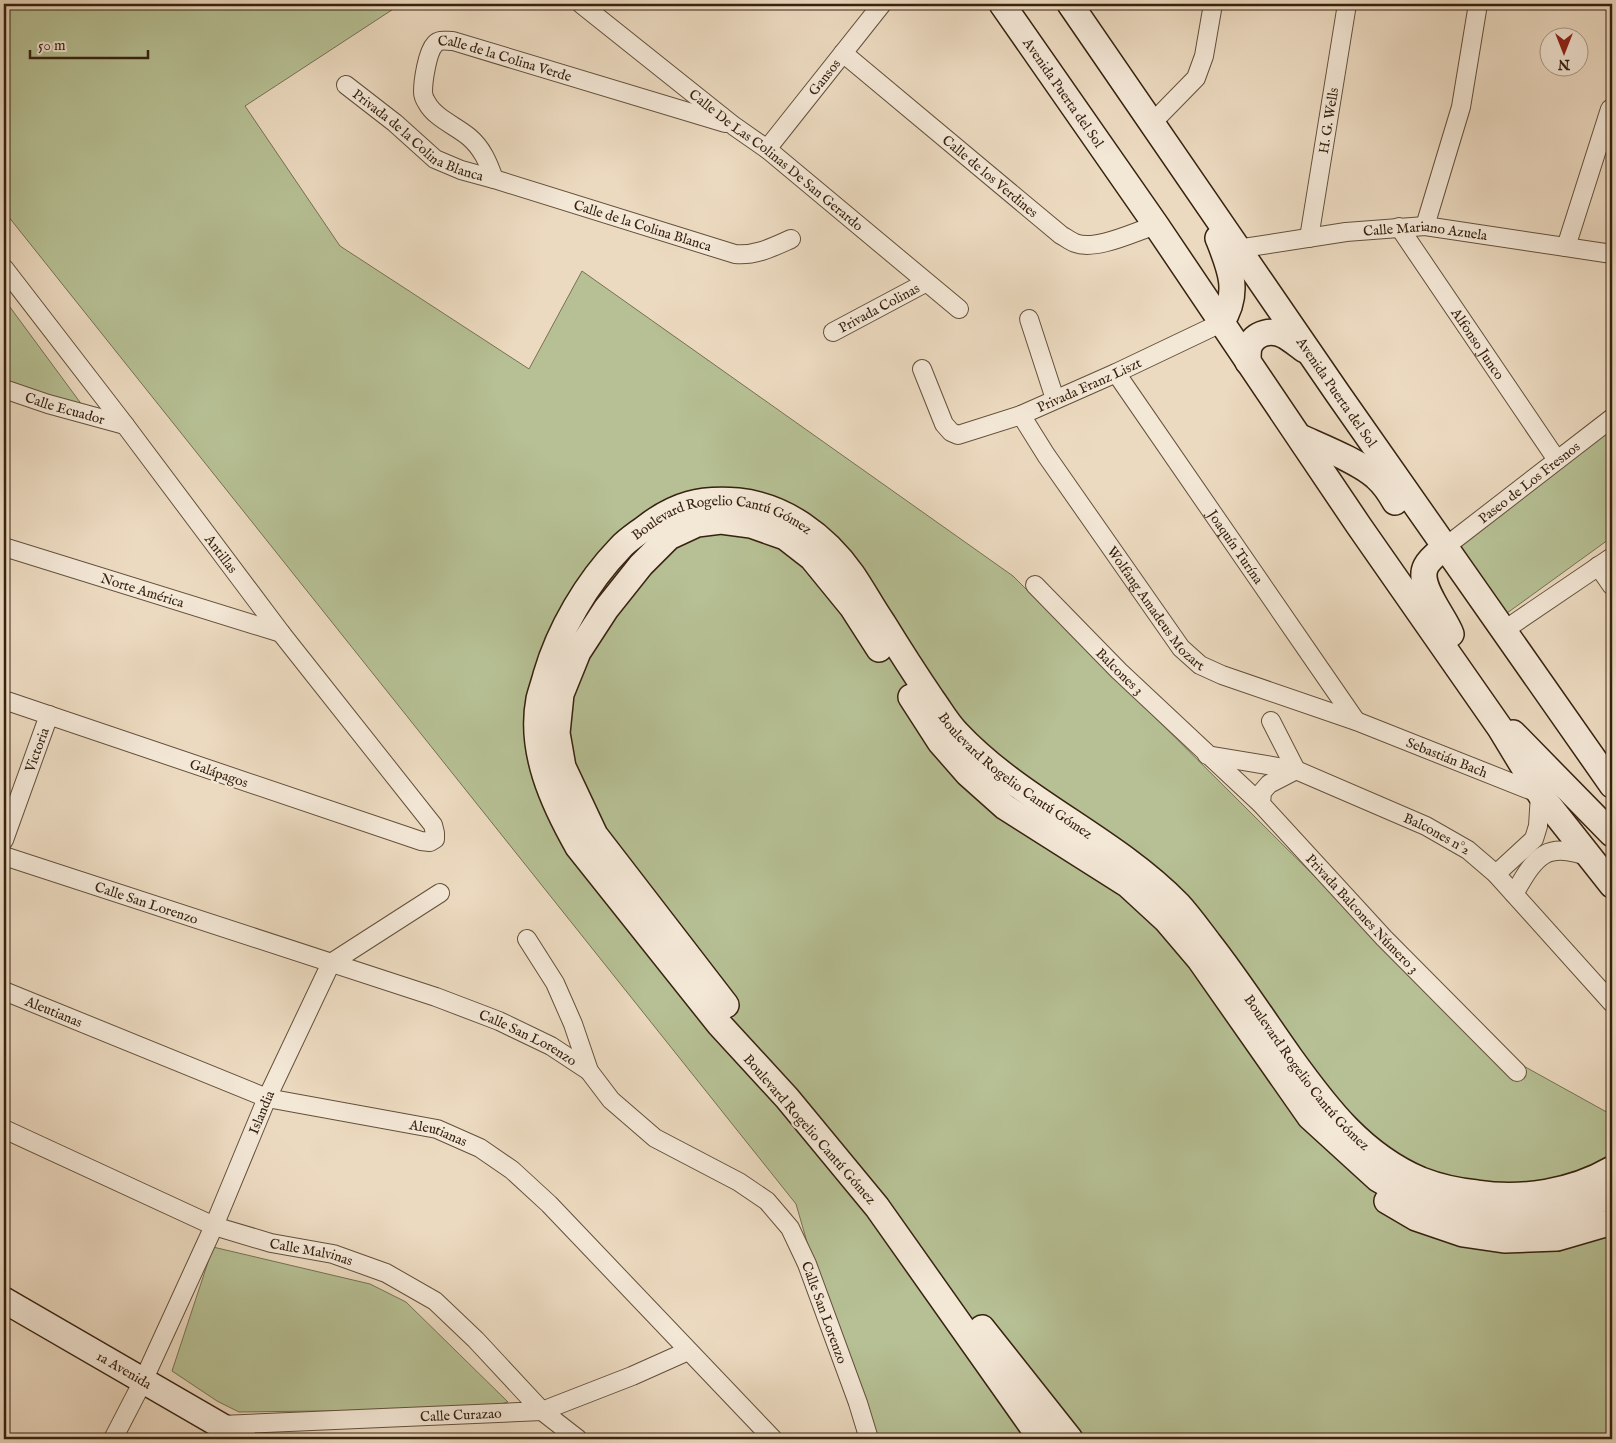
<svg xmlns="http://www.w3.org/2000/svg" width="1616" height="1443" font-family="'IM FELL English',serif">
<rect width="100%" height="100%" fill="#ecdac0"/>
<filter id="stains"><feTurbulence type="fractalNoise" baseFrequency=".004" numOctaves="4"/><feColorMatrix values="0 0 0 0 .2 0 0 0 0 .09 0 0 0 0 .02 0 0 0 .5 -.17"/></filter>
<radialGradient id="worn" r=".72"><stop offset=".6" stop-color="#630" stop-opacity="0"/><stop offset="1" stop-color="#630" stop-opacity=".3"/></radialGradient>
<!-- green -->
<g fill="#b6c094" stroke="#767152">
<polygon points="4,4 401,4 245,106 340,246 529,369 582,271 1013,576 1482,1043 1612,1115 1612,1439 864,1439 796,1204 4,211"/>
<polygon points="4,299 85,409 4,383"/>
<polygon points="1612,428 1612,537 1503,616 1454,546"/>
<polygon points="213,1247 370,1284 406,1302 508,1402 481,1409 239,1412 217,1401 172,1371"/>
</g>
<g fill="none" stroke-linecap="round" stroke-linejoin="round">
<defs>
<g id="street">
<path id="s1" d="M581 4 734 126 767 149 959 309"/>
<path id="s2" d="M843 53 1061 235C1065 237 1070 241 1075 243 1096 251 1134 232 1156 225"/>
<path id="s3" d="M346 85 395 123 435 159 461 170 494 179 735 254C756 256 773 247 791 239"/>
<polyline points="1152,123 1196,78 1204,56 1213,4"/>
<path id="s4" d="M767 149 882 4"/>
<path id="s5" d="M494 179C488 162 482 148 469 137 456 126 435 118 427 103 425 100 423 96 423 92 423 82 427 52 435 44 439 39 446 41 453 41L725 123"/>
<polyline points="1425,226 1461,107 1478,4"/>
<path id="s6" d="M1399 227 1557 460"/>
<path id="s7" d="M1309 238 1347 4"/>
<polyline points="1566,247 1610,109"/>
<path id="s8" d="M1237 249 1346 232 1425 226 1612 254"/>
<path id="s9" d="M4 268 125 425 281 633 433 825 435 833V839L430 842 421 841 4 700"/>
<polyline points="1029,319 1055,399"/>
<path id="s10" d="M833 332 925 283"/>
<path id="s11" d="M922 369 944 424 951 432 958 435 1021 415 1116 373 1221 323"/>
<path id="s12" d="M1116 373 1356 721"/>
<path id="s13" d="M4 389 48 404 125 425"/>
<path id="s14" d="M1021 415 1046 455 1181 648 1200 665 1222 675 1356 721 1540 794 1538 826 1534 839 1496 874"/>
<path id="s15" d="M4 547 281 633"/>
<path id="s16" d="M1445 547 1612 418"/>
<polyline points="1598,566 1612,586"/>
<path id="s17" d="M1035 585 1119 671 1261 804 1384 938 1517 1072"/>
<polyline points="1503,631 1612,557"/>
<path id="s18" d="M1207 755 1296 770 1426 826 1468 850 1496 874 1612 1003"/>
<polyline points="1261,804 1262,792 1269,784 1296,770 1271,721"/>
<path id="s19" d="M4 840 49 715"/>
<path id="s20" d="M4 856 436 997 499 1021 551 1046 589 1071 611 1100 655 1138 739 1182 767 1201 790 1228 807 1264 858 1403 869 1439"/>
<path d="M1514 894C1536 856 1545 840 1592 858"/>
<polyline points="527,939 555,983 573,1024 589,1071"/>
<path id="s21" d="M4 991 267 1098 437 1129 480 1148 512 1170 549 1204 773 1439"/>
<path id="s22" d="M4 1129 214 1226 271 1243 333 1254 386 1273 435 1301 476 1340 542 1411 578 1439"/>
<path id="s23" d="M221 1425 542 1411 632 1376 688 1351"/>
<path id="s24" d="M113 1439 143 1381 214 1226 267 1098 331 963 440 893"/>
</g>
<g id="secondary">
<path id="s25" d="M1002 4 1156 225 1359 526 1500 728 1540 794 1612 885"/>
<path id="s26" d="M1070 4 1338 394 1612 785"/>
<path d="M1218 238C1230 268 1241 293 1221 323"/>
<path d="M1248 362C1248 357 1248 351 1249 347 1255 332 1272 329 1285 336 1292 340 1299 346 1305 350"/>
<path d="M1300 437C1322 447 1360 462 1376 477 1384 484 1390 493 1395 502"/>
<path d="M1445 547C1438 553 1430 558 1426 566 1416 585 1444 615 1451 634"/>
<polyline points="911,697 940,742 968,774 1005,807 1128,885 1166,920 1200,960 1310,1117 1378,1179 1409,1197 1450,1210 1490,1217 1533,1217 1570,1212 1612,1195"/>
<polyline points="1513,733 1612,834"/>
<polyline points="726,1005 595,835 563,767 557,733 561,694 578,652 606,609 641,565 669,537 697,524 721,521 751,525 785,537 812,558 852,607 879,649"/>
<polyline points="1387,1201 1416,1218 1463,1234 1504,1240 1557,1238 1612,1222"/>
<path id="s27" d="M4 1300 244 1439"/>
<polyline points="982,1328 1070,1439"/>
<path id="s28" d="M1041 1439 877 1207 787 1098 719 1024 578 847C553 803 529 751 539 699 541 691 544 683 546 675 559 630 587 582 620 548 627 540 637 534 646 527 676 504 700 498 738 501 785 506 825 536 852 574 863 590 872 607 883 623 899 649 915 674 932 699 940 710 947 723 957 733 1021 801 1112 837 1178 904 1189 916 1199 930 1209 943 1238 980 1263 1019 1290 1057 1326 1107 1362 1155 1421 1180 1439 1187 1457 1191 1477 1193 1522 1200 1572 1192 1612 1169"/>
</g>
</defs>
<!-- street casing -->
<use href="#street" stroke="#64503b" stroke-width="20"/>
<!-- secondary casing -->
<use href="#secondary" stroke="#37220f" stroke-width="28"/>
<!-- street -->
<use href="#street" stroke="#f3e7d6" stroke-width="18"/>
<!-- secondary -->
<use href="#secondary" stroke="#f3e7d6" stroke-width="25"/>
</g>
<g text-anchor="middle" stroke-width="4.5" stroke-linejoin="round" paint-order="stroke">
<!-- street labels -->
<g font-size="14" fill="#37220f" stroke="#f3e7d6">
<text dy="5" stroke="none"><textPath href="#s5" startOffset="239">Calle de la Colina Verde</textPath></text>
<text dy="5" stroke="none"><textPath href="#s4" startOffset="92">Gansos</textPath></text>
<text dy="5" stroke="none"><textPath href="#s25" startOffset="108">Avenida Puerta del Sol</textPath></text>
<text dy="5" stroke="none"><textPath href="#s7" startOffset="119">H. G. Wells</textPath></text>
<text dy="5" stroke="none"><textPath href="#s3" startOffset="89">Privada de la Colina Blanca</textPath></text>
<text dy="5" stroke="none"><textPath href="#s1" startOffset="250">Calle De Las Colinas De San Gerardo</textPath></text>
<text dy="5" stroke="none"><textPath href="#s2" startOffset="192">Calle de los Verdines</textPath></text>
<text dy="5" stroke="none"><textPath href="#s3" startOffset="334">Calle de la Colina Blanca</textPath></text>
<text dy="5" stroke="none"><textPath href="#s8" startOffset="190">Calle Mariano Azuela</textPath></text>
<text dy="5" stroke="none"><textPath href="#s10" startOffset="52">Privada Colinas</textPath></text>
<text dy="5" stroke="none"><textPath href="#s6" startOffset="141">Alfonso Junco</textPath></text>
<text dy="5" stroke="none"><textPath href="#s11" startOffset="218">Privada Franz Liszt</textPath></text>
<text dy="5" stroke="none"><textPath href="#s26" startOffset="471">Avenida Puerta del Sol</textPath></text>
<text dy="5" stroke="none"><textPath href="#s13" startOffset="64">Calle Ecuador</textPath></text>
<text dy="5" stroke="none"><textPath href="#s16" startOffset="106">Paseo de Los Fresnos</textPath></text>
<text dy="5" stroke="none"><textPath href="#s28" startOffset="1196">Boulevard Rogelio Cantú Gómez</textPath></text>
<text dy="5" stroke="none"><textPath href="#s12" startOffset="211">Joaquín Turína</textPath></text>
<text dy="5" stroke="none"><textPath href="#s9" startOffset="359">Antillas</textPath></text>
<text dy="5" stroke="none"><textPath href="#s15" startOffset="145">Norte América</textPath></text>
<text dy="5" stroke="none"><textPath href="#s14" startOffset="236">Wolfang Amadeus Mozart</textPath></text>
<text dy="5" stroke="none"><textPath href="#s17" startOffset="121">Balcones 3</textPath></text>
<text dy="5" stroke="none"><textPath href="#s19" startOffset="96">Victoria</textPath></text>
<text dy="5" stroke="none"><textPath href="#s14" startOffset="572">Sebastián Bach</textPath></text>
<text transform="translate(219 773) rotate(19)" y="5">Galápagos</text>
<text dy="5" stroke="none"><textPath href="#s28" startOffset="1616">Boulevard Rogelio Cantú Gómez</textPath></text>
<text dy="5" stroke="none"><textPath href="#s18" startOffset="245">Balcones n°2</textPath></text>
<text dy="5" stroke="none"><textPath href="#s20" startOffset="150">Calle San Lorenzo</textPath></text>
<text dy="5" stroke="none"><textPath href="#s17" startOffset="464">Privada Balcones Número 3</textPath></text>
<text dy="5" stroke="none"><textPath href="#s21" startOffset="54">Aleutianas</textPath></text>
<text dy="5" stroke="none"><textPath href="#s20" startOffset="555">Calle San Lorenzo</textPath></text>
<text dy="5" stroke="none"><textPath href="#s28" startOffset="2036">Boulevard Rogelio Cantú Gómez</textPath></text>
<text dy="5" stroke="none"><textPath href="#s24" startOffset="359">Islandia</textPath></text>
<text transform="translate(810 1129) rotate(49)" y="5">Boulevard Rogelio Cantú Gómez</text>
<text dy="5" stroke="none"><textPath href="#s21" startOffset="459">Aleutianas</textPath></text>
<text dy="5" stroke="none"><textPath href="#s22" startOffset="332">Calle Malvinas</textPath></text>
<text dy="5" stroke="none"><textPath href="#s20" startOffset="975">Calle San Lorenzo</textPath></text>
<text dy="5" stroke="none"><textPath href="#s27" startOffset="139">1a Avenida</textPath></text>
<text dy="5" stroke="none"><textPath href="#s23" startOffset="240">Calle Curazao</textPath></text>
</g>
</g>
<!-- margin -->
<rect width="1616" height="1443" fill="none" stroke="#ecdac0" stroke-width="20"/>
<rect x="5" y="5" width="1606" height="1433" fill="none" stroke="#37220f" stroke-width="2.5"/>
<rect x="10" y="10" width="1596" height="1423" fill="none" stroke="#37220f"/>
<!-- north arrow -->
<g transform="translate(1564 52) rotate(180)"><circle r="24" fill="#f3e7d6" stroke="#a89886"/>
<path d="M0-4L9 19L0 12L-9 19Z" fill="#8f2418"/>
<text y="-8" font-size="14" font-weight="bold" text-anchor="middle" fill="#37220f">N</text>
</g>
<!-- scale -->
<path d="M30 50v8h118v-8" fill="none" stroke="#37220f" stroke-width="2.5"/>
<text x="38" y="50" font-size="15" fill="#37220f" stroke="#f3e7d6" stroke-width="4" paint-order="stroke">50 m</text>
<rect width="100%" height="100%" filter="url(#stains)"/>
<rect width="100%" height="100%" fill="url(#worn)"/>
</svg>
